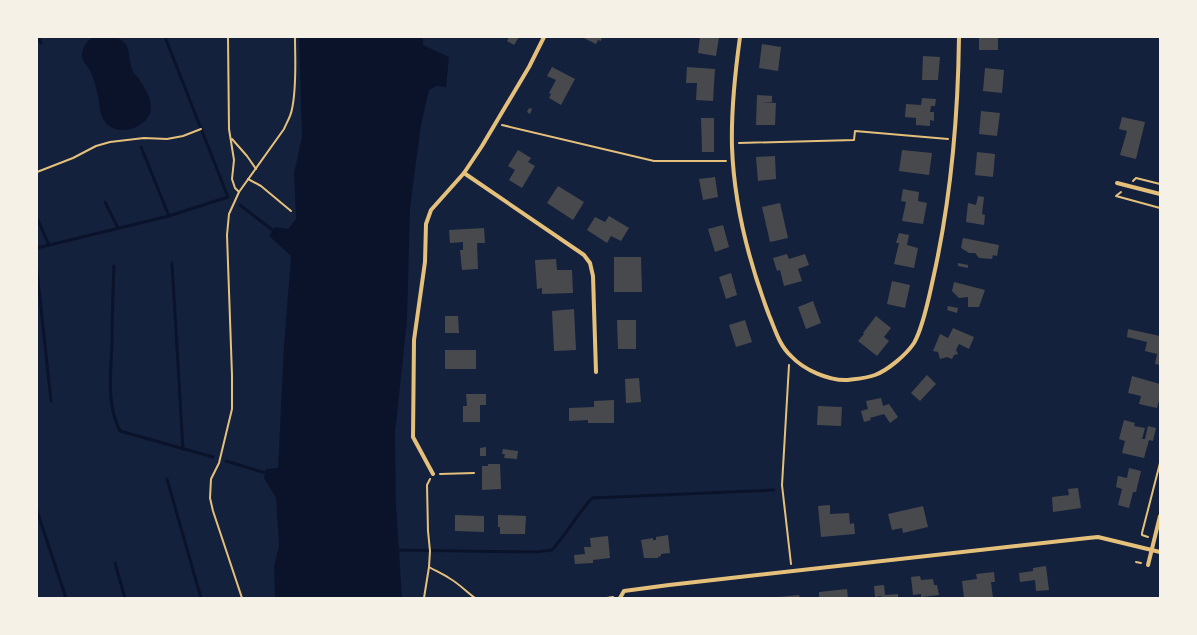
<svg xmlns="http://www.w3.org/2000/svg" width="1197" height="635" font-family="'Fira Sans Condensed',sans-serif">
<rect width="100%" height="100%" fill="#14213d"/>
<!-- water -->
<g fill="#0b132b">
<path d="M94 37C102 37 113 35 120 39 132 46 128 59 132 69 133 73 137 76 139 79 145 88 154 102 150 113 145 129 116 137 105 122 99 114 100 105 98 96 96 89 95 82 92 75 90 68 81 61 82 54 83 46 87 40 94 37Z"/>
<polygon points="299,37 423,37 423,45 449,57 446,87 437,86 429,90 421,125 410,208 407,321 395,433 396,505 402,598 275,598 274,566 279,546 276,498 264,478 266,469 278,468 284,346 291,256 269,236 275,227 288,229 296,219 294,173 302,137"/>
</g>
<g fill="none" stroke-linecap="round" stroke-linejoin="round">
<!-- stream -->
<g stroke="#0b132b" stroke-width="3">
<polyline points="38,37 41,43"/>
<polyline points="141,147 169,216"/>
<polyline points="105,202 118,228"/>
<polyline points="240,205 275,232"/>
<polyline points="37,218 49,245"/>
<polyline points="37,248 169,216 228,197 165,37"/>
<polyline points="172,263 183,449"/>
<path d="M114 266C113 291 112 317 112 343 111 372 106 404 120 431L213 457"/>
<polyline points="37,271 51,401"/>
<polyline points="226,461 269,474"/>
<polyline points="167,479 201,598"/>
<polyline points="37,511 66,598"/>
<path d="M395 550 536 552 552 550C566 534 577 515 592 498L774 490"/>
<polyline points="115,563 125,598"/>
</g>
</g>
<!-- building -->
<g fill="#48494c">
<polygon points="509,37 519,37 514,45 507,41"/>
<polygon points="582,37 602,37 601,41 598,40 596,44"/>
<polygon points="700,37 719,37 716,56 698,53"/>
<rect x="979" y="37" width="19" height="13"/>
<polygon points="762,44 781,47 778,71 759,68"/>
<polygon points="923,56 940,57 938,80 922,80"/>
<polygon points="552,67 575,79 561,105 549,98 551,94 549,93 556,80 547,76"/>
<polygon points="687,67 715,69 713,101 696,100 697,83 686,83"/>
<polygon points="985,68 1004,70 1002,93 983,91"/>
<polygon points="757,95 772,96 772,102 762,102 776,103 775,125 756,125"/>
<polygon points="922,98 936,99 935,106 931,106 930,112 934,112 934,121 930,120 930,126 916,125 916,118 905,117 906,104 921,105"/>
<polygon points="529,108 532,109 530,114 527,112"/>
<polygon points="981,111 1000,113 997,136 979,134"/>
<polygon points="1122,117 1145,122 1136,159 1120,155 1127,131 1119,129"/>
<polygon points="701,118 714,118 714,152 702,152"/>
<polygon points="518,150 531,158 528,162 535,166 522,188 509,180 515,170 508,166"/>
<polygon points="902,150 932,153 929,175 899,171"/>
<polygon points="977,152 995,154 993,177 975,175"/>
<polygon points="775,156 776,179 758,181 756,157"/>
<polygon points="715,177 718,197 703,200 699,179"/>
<polygon points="558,186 584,202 573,220 547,203"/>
<polygon points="903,189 919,192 918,201 927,203 923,224 902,221 906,202 901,201"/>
<polygon points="978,196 984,197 982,214 985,215 984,225 966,222 968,203 976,205"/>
<polygon points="780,203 788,238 770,242 762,207"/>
<polygon points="609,216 629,228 621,241 611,236 607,243 587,230 595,217 605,222"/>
<polygon points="723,225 729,247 715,252 708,229"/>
<polygon points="484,228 485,243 477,243 478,269 462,270 460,250 463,250 463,242 450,243 449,230"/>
<polygon points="899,233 909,235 907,245 918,248 914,268 894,264 899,243 896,243"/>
<polygon points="963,238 999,245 997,256 993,255 992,259 979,258 975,253 969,253 961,248"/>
<polygon points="787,254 789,259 805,254 809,265 798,269 802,281 784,286 780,270 777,271 773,258"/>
<polygon points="614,257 641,257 642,292 614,292"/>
<polygon points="556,259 557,270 572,270 573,293 542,294 542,288 537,289 535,260"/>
<polygon points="958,263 968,265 968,268 958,266"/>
<polygon points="731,273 737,295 726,299 719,277"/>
<polygon points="892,281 910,285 905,308 887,304"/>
<polygon points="954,282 985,290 979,307 968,307 968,297 959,298 952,291"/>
<polygon points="813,301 821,323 806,329 798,307"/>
<polygon points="948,306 958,308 957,313 947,310"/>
<polygon points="574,309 576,350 554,351 552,311"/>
<polygon points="445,316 458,316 459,333 445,333"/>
<polygon points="876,316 891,328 884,337 889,341 877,356 858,341 864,334 863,333"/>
<polygon points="617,320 636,320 636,349 618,349"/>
<polygon points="745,320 752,342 736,347 729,325"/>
<polygon points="953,328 974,337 969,349 959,344 956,350 958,354 954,355 952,359 947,357 940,359 938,352 933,351 940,334 948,338"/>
<polygon points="1128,329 1160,336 1160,365 1155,364 1157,354 1145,351 1147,342 1127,337"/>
<rect x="445" y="350" width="31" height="19"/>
<polygon points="927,375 936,384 920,401 911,393"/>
<polygon points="1132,376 1160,384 1160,396 1157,408 1139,404 1141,396 1128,393"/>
<polygon points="639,378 641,402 626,403 625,379"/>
<polygon points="466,394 486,394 486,405 480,405 480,422 463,422 463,406 467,406"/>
<polygon points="881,398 883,406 889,404 898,417 890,423 884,414 870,418 871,420 864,422 861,411 868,409 866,401"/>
<polygon points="614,400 614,423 588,423 588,420 569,421 569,408 594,407 594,401"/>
<polygon points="818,406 842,407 841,426 817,425"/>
<polygon points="1124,420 1135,423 1134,426 1145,428 1142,439 1145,439 1148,426 1156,428 1153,441 1149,440 1144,458 1122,453 1125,441 1119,439"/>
<polygon points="486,447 486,456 480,456 480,448"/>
<polygon points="503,449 518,451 517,459 504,458 505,454 502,454"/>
<polygon points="488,464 500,464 501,489 482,490 482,466 488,466"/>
<polygon points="1129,468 1141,471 1136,492 1133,492 1129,508 1118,505 1122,489 1116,487 1118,476 1127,478"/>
<polygon points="1078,488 1081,508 1053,512 1052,497 1069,495 1068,489"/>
<polygon points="830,505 830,514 849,513 850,524 854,523 855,534 821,537 818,506"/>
<polygon points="923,506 928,527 903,533 902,528 892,530 888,514"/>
<polygon points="455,515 484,516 484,532 455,531"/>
<polygon points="498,515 526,516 525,534 500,534 500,527 498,527"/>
<polygon points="668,535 670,553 661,554 661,556 658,557 658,558 644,558 641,540 653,538 653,540 656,540 656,537"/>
<polygon points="608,536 610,558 593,560 593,563 575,564 574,555 585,554 584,547 591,547 590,538"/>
<polygon points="1046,566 1049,590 1036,591 1035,580 1020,582 1019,573 1033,571 1033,568"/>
<polygon points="994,572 995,582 991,582 993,598 964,598 962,581 977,579 976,574"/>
<polygon points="920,576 921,580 933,579 934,585 937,585 939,595 921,597 921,594 913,595 911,577"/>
<polygon points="884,585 885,595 898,594 898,598 882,598 881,596 875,597 874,586"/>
<polygon points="847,589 848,598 819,598 819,592"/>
<polygon points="799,595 800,598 779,598 779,597"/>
</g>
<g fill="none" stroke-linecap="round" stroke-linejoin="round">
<!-- path -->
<g stroke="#e5c07b" stroke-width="2">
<polyline points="228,37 229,129 234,160 232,179 235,188 239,192"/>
<polyline points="502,125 654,161 726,161"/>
<polyline points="232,139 247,156 256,169"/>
<polyline points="739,143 854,140 855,131 948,139"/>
<polyline points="37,172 73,158 96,146 110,142 144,138 167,139 183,136 201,129"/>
<polyline points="248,179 261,186 291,211"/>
<polyline points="1133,181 1136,178 1160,184"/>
<polyline points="1121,192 1116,196 1160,208"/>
<polyline points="789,365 782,485 791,564"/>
<polyline points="440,474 474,473"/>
<polyline points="1148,537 1142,535 1142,533 1160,463"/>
<polyline points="1136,562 1141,563"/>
<path d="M429 567C436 571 443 574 449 578 458 583 467 592 475 598"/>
<path d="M242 598 213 511 210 498 211 479 219 463 232 409V375L227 235 229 214 239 192 284 129C287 122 291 116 292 109 297 86 295 60 295 37"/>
<polyline points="424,598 429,567 430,551 428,531 427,485 430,479"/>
<polyline points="607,598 613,597"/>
</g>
<!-- minor -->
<g stroke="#e5c07b" stroke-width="4">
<path d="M740 37C735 73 731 110 732 147 734 204 749 262 769 315 775 329 779 345 791 356 804 370 829 381 848 380 856 379 867 378 875 375 888 370 906 355 914 343 923 328 929 297 933 279 951 199 958 119 959 37"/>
<polyline points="464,173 584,255 590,263 593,276 596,372"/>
<polyline points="1117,183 1160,194"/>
<polyline points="433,474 413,437 414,340 425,262 426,224 431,210 464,173 482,146 529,67 544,37"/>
<polyline points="1148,565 1160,516"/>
<polyline points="620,598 624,591 669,585 1088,538 1098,537 1160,552"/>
</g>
</g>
<!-- border -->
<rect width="1197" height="635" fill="none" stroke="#f6f1e7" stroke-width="76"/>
</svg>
